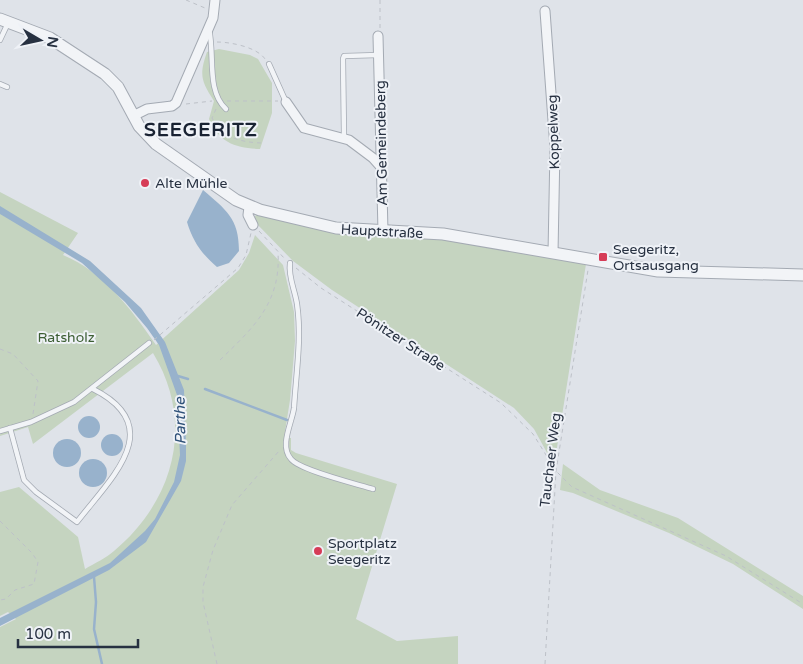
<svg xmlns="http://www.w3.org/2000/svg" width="803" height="664" font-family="'Varela Round',sans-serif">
<rect width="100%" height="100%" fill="#dfe3e9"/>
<!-- green -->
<g fill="#c5d4c0">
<path d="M219 49 250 55 258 59 272 83V113L260 149C236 148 219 143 209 119L214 101C201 81 199 75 207 52Z"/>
<path d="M0 192 78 233 63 255C104 272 131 309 156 345L239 270 249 253 255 235 283 265 294 312 295 341 290 400 284 438H291V450L296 453 397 484 356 619 397 641 458 636V664H0V627L16 619 8 612 0 616V492L19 487 78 537 85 569C95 563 106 558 114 551 175 500 195 422 153 353L33 444 28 427 0 436Z"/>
<polygon points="256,215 341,234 436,237 586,264 555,460 551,460 534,429 514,408 332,290 293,261 256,223 253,219"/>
<polygon points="563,464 600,490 678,518 803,596 803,609 733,564 669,533 573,493 560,490"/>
</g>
<!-- water -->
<g fill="#98b2cc">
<path d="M203 190C226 210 239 218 239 251L229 263 217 267C202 254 193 242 187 222Z"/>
<polygon points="0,206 90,261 141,308 165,342 184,390 186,445 186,461 181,481 146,542 109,570 0,626 0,618 110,563 145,531 155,519 174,482 180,455 177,395 159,345 147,328 125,302 82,263 0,214"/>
<circle cx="89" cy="427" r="11"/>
<circle cx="112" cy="445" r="11"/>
<circle cx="67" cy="453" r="14"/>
<circle cx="93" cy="473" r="14"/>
</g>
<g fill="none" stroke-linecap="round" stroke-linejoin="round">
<!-- stream -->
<g stroke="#98b2cc" stroke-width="2.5">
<polyline points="178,376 188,379"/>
<polyline points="205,389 287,420"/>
<polyline points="94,577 96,602 94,629 102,664"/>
</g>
<defs>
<g id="service">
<path d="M209 29C215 54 206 91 226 109"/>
<polyline points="0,40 8,23"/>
<polyline points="269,64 286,102"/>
<polyline points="0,84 7,87"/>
<polyline points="344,137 343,59 344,56 379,55"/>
<path d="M290 263C288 277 295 290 297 304 302 338 296 374 294 408 292 423 279 446 291 459 299 470 357 484 373 489"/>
<path d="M10 428 24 480 36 492 77 522C110 479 169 427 93 389"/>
<polyline points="0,431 31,422 74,402 149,343"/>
</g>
<g id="minor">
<polyline points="545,11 555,148 553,253"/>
<polyline points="378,36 383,231"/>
<polyline points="286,102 304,128 349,140 373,158 381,167"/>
<polyline points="133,116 147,109 172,106 176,103 213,18 215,0"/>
<polyline points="249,207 248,215 253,225"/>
</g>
<polyline id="tertiary" points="0,19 50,38 105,74 118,87 139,126 156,144 236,200 260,210 336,228 443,234 658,271 803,275"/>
</defs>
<!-- service casing -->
<use href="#service" stroke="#a4aab3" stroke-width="6"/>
<!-- minor casing -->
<use href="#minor" stroke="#a4aab3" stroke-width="11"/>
<!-- tertiary casing -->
<use href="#tertiary" stroke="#a4aab3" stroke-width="13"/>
<!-- path -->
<g stroke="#bdc1c8" stroke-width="1" stroke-dasharray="4 4" stroke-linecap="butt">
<polyline points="186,0 205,8"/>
<polyline points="380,0 380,28"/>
<path d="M217 42C230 42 257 47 265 59"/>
<polyline points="227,101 278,101"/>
<polyline points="186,104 212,101"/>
<path d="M216 109 212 118C223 138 240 142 261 143"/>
<polyline points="259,231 285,259"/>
<polyline points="296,268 321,288 501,403 533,434 556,471 572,487 726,556 803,604"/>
<polyline points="154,340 238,268 246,255 251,233"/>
<polyline points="0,349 13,354 38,381 33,414"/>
<path d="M220 360C253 328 281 303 278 253"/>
<polyline points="0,521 32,553 38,562 34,584 15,590 6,599 0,600"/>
<polyline points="217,664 203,602 203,587 213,550 232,505 279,451"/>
<polyline points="545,664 556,471 588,270"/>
</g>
<!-- service -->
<use href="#service" stroke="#f2f4f7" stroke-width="4.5"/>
<!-- minor -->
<use href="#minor" stroke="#f2f4f7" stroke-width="9"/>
<!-- tertiary -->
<use href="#tertiary" stroke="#f2f4f7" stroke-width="11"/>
</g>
<!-- markers -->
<g fill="#d63c57" stroke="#eff2f7" stroke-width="2">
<circle cx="145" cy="183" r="5"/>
<rect x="598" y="252" width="10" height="10" rx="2.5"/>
<circle cx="318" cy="551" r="5"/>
</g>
<g text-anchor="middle" stroke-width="4" stroke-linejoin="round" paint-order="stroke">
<!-- street labels -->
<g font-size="14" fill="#273141" stroke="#eff2f7">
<text transform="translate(553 132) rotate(-92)" y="5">Koppelweg</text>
<text transform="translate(381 143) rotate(-91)" y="5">Am Gemeindeberg</text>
<text transform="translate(382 231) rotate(3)" y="5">Hauptstraße</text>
<text transform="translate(401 339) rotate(33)" y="5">Pönitzer Straße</text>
<text transform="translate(550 460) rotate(-83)" y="5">Tauchaer Weg</text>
</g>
<!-- poi labels -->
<g font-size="14" fill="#273141" stroke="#eff2f7" text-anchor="start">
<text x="155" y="188">Alte Mühle</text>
<text x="613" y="254">Seegeritz,<tspan x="613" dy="16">Ortsausgang</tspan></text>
<text x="328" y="548">Sportplatz<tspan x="328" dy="16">Seegeritz</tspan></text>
</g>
<!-- park labels -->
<g font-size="14" fill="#3c5e33" stroke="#eff2f7">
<text x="66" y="342">Ratsholz</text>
</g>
<!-- water labels -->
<g font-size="15" font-style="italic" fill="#2f5178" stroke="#eff2f7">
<text transform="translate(180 421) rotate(-91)" y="5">Parthe</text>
</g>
<!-- district labels -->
<g font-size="19" font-weight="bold" letter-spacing="1" fill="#192232" stroke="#eff2f7">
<text x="201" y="136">SEEGERITZ</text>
</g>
</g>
<!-- north arrow -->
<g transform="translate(40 40) rotate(99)" stroke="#eff2f7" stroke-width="4" paint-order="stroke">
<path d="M0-4L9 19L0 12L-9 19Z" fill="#273141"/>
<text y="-8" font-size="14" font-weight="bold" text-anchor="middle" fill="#273141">N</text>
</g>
<!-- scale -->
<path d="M18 639v8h120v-8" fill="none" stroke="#273141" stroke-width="2.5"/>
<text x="25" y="639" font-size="15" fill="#273141" stroke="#eff2f7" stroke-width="4" paint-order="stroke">100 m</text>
</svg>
